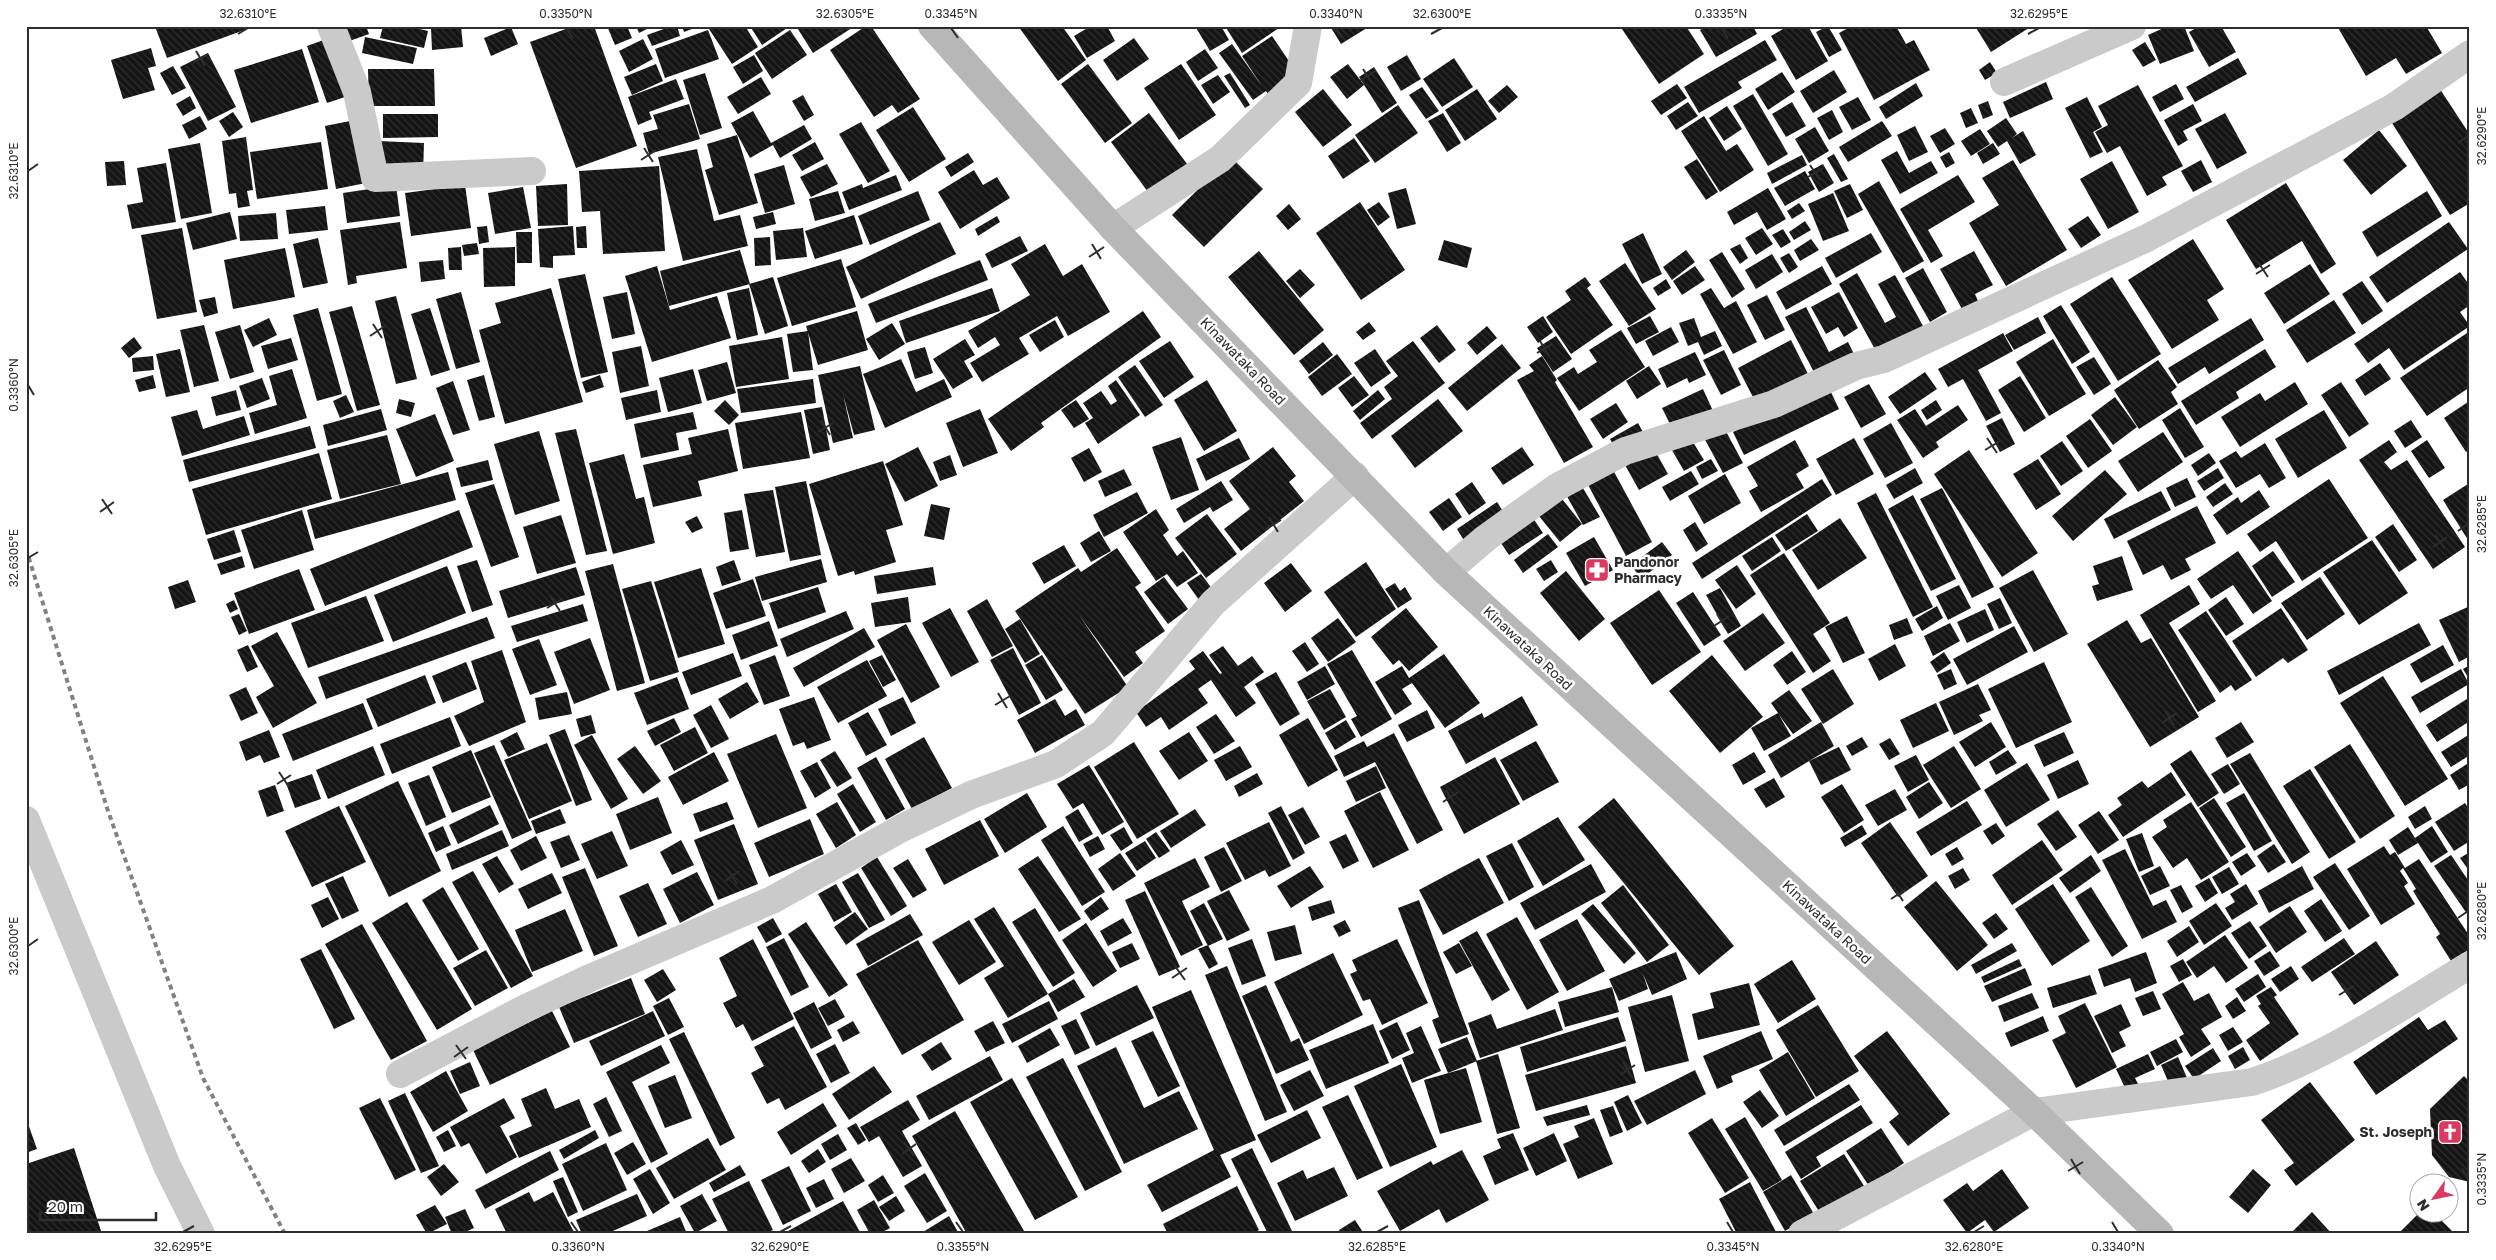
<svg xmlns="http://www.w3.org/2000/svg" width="2496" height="1260" font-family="'Golos Text',sans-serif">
<defs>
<pattern id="building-back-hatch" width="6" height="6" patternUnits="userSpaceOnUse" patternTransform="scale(1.25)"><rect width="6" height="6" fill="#141414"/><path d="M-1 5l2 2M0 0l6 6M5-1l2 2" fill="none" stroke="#2e2e2e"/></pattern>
</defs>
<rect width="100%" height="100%" fill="#fff"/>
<!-- building -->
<g fill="url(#building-back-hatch)">
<polygon points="164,26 249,26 250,28 167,58 156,29"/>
<polygon points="337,26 366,26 369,34 344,43"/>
<polygon points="383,26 407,26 428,31 424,48 380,38"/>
<polygon points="461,26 463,47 432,50 431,28"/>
<polygon points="574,26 594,26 637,146 576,168 530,42"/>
<polygon points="607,26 627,26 632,38 615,45"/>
<polygon points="636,26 653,26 639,33"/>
<polygon points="672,26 677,26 680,36 652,46 647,35"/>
<polygon points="682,26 700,26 684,32"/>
<polygon points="714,26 745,26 758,47 732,64 709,29"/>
<polygon points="750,26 790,26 762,45"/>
<polygon points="796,26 855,26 813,53"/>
<polygon points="866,26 871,26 920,99 898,113 892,105 874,117 830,50"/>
<polygon points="1018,26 1062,26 1086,60 1058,81"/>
<polygon points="1091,26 1107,26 1115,41 1087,58 1074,36"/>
<polygon points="1195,26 1221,26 1229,40 1210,51"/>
<polygon points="1225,26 1282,26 1242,53"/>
<polygon points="1330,26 1370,26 1341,44"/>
<polygon points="1620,26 1686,26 1704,54 1659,84"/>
<polygon points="1706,26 1753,26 1757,34 1716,57 1700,30"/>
<polygon points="1788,26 1808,26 1828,61 1796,80 1771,36"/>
<polygon points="1828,26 1842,50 1829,57 1816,32"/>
<polygon points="1852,26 1896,26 1906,44 1914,40 1930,70 1874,100 1839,33"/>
<polygon points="1975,26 2032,26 1991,52"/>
<polygon points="2168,26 2184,26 2194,51 2160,64 2148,35"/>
<polygon points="2200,26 2221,26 2236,52 2209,67 2189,32"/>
<polygon points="2337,26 2426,26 2442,53 2406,74 2396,58 2366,76"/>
<polygon points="511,27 518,44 491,56 484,38"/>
<polygon points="708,30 719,59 665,78 655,49"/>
<polygon points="790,30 807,55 772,79 755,53"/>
<polygon points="1272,36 1297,73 1268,94 1266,91 1253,100 1219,53 1232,44 1262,86 1242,56"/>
<polygon points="332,37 351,95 327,103 307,46"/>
<polygon points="365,37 417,48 413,64 362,53"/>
<polygon points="1134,38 1149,59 1117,81 1103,60"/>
<polygon points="643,39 653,59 629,72 619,51"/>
<polygon points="1765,40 1777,60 1738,82 1742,88 1699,113 1684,87"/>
<polygon points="2145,42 2156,60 2143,67 2132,50"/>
<polygon points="151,48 156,66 148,68 155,90 123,99 111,60"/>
<polygon points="302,49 319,102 251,123 234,70"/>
<polygon points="1205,49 1218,68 1198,81 1186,62"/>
<polygon points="208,53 236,107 208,121 180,67"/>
<polygon points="754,55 763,71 743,84 733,67"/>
<polygon points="1407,55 1421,79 1401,91 1387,67"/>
<polygon points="1454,58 1473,87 1442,107 1423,79"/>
<polygon points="2238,58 2247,74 2195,102 2186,87"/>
<polygon points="1990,62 1997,73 1985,80 1979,70"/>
<polygon points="656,64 663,81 632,95 624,77"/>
<polygon points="1088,64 1132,123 1105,143 1061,84"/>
<polygon points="1181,64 1216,115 1179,140 1144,88"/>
<polygon points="1348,64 1364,85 1347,99 1330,77"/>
<polygon points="173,66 186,88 172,95 160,73"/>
<polygon points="1374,67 1397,103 1382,113 1359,77"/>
<polygon points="368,69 434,69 435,106 369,106"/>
<polygon points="1834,70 1847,92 1813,113 1800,91"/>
<polygon points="1782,72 1795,92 1768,110 1755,89"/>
<polygon points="705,73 722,128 700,135 683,80"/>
<polygon points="1230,73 1250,105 1245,108 1224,76"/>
<polygon points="1218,75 1230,92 1213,104 1201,85"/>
<polygon points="761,77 771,94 738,114 727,97"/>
<polygon points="676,79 684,99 649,112 652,119 638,125 628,97"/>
<polygon points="2046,82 2053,99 2010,118 2003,102"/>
<polygon points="1916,83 1923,96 1886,119 1879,107"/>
<polygon points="2436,83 2470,135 2470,203 2450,215 2387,115"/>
<polygon points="1677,84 1687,98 1661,115 1651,101"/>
<polygon points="2176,84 2184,99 2160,112 2152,97"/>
<polygon points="1507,85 1518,97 1499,113 1488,101"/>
<polygon points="2138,85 2183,166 2162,177 2167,185 2147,196 2120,146 2107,153 2095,132 2108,125 2098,106"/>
<polygon points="1422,87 1439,111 1426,119 1409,95"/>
<polygon points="1323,89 1352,125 1323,147 1295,112"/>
<polygon points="1477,89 1497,119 1465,141 1445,110"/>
<polygon points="1753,94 1788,154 1768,166 1733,106"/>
<polygon points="803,95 814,115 804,121 792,101"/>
<polygon points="190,96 196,108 183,116 176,104"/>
<polygon points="1858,97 1871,120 1852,130 1839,107"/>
<polygon points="2087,97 2102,127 2093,132 2103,152 2090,158 2065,108"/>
<polygon points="1988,101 1993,115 1983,119 1978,105"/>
<polygon points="1688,102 1698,116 1676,130 1667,116"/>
<polygon points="1792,102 1806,126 1786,137 1772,114"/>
<polygon points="689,104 700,139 649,154 643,133 658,129 653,115"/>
<polygon points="2193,104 2202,121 2183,131 2188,140 2178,146 2164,120"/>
<polygon points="1398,105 1418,133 1375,163 1355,135"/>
<polygon points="1727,106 1742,129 1724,141 1709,118"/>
<polygon points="913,107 946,159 909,182 876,130"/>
<polygon points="1971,108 1978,123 1966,128 1960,113"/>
<polygon points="1832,110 1843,132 1829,140 1817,118"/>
<polygon points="753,111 771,143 804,125 812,139 780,158 773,145 750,158 731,123"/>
<polygon points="233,112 243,127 229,137 219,121"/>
<polygon points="1149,113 1190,168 1151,196 1111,142"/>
<polygon points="1443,113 1461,143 1447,152 1428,121"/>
<polygon points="2225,113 2247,153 2217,169 2195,129"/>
<polygon points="383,114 438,114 438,137 383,138"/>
<polygon points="200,116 207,129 189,139 182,125"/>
<polygon points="1704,116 1726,151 1737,144 1754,170 1720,192 1681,131"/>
<polygon points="2006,118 2017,134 2012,138 2023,131 2036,155 2020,164 2007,141 1998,147 1987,131"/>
<polygon points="355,120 366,183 336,189 325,126"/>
<polygon points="1882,121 1892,136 1848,162 1839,147"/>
<polygon points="861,122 890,171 868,183 839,134"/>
<polygon points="1915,126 1928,152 1909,161 1897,135"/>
<polygon points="1815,127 1829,151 1809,163 1795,139"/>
<polygon points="1945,128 1955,144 1940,153 1930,136"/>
<polygon points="1980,129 1990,144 1971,156 1961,141"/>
<polygon points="2379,130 2407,166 2371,195 2343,160"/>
<polygon points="737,135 758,203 719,215 705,170 713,167 707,144"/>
<polygon points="246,137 253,190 247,191 250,206 238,208 236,193 229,194 222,141"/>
<polygon points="1354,138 1370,161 1343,179 1328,156"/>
<polygon points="378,141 424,143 423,174 376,171"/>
<polygon points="321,142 328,189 257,199 250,152"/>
<polygon points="815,142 824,159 802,171 792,155"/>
<polygon points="200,143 212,213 181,219 168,149"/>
<polygon points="1993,143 2000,154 1983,164 1977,153"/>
<polygon points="697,149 714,221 740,215 748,246 683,261 658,157"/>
<polygon points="1897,151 1909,173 1931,161 1938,173 1900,194 1881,160"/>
<polygon points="1949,152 1955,163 1946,168 1940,157"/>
<polygon points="968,153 974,162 951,177 945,167"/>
<polygon points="1834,154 1848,179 1841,182 1827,158"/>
<polygon points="1802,155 1807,165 1772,184 1767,173"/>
<polygon points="1231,157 1263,189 1204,247 1172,215"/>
<polygon points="1697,159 1718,192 1706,200 1684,167"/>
<polygon points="2013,160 2067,250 2006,286 1969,223 1999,205 1982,178"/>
<polygon points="2201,160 2212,182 2193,192 2181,171"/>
<polygon points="124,161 126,185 107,186 105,162"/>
<polygon points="2112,161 2139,212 2108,229 2080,179"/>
<polygon points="166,163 176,222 132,229 127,205 143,202 137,168"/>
<polygon points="827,164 838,184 811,197 800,177"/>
<polygon points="1823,164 1834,183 1819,192 1808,172"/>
<polygon points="784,165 795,204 765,213 754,174"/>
<polygon points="659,166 665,251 603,254 600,211 582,212 579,171"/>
<polygon points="974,170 983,185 997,177 1010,198 960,229 938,192"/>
<polygon points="1805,171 1815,189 1785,206 1774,188"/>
<polygon points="896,175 902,190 849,210 842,192 862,184 863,188"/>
<polygon points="1958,175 1975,202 1928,230 1943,256 1931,263 1900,209"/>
<polygon points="1879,181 1924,261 1903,273 1858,194"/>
<polygon points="2286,183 2336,264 2321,274 2302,241 2256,269 2226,220"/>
<polygon points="567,184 568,225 538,226 536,186"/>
<polygon points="1850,184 1863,210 1847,218 1834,191"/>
<polygon points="396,185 400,216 347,223 343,193"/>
<polygon points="465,185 471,228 411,236 405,193"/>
<polygon points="523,187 531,228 495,234 488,193"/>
<polygon points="1406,188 1416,224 1397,229 1388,193"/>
<polygon points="1768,188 1786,219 1767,230 1757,212 1734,225 1727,212"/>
<polygon points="838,191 845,213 815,221 809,199"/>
<polygon points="918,191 930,220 870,245 858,216"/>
<polygon points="2427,191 2442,216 2377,257 2362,232"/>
<polygon points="1833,193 1849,231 1823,241 1808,204"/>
<polygon points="1360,202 1405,270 1361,300 1316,233"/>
<polygon points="1379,202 1390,217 1378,226 1367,210"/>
<polygon points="1799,203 1805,211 1792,219 1787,211"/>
<polygon points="1289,204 1301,219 1288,230 1276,216"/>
<polygon points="325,206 328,230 289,234 286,210"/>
<polygon points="230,212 237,239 193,250 186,223"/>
<polygon points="773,212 776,224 756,229 753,217"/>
<polygon points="276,213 278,239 240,241 238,216"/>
<polygon points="854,215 863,244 815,259 805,231"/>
<polygon points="997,216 1000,222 978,236 975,229"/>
<polygon points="2088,216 2101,235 2081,248 2068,229"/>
<polygon points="1805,221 1811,230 1794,240 1789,232"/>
<polygon points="400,222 407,268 356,276 357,283 348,285 340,230"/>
<polygon points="940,222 956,254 861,299 846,267"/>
<polygon points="2449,222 2468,249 2387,303 2369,277"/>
<polygon points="487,226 489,242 479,244 477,227"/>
<polygon points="573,226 575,255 553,256 553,268 540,267 538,229"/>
<polygon points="586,226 587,248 577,248 576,227"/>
<polygon points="182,228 197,312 157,319 141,235"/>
<polygon points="803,228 807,257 776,260 773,231"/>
<polygon points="1762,228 1773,244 1756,255 1745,238"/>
<polygon points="1783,229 1791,242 1781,248 1772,235"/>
<polygon points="516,232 532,232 532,263 517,263"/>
<polygon points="1643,233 1662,274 1642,284 1622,244"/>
<polygon points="1871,233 1882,252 1836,278 1825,258"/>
<polygon points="1020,236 1028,251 992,268 985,254"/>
<polygon points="770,237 771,265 755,266 754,238"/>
<polygon points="318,238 328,283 303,288 293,244"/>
<polygon points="1811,239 1819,250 1800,261 1794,250"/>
<polygon points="2193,239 2224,289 2207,300 2219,320 2172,349 2128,280"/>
<polygon points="1444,240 1472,248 1467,268 1438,260"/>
<polygon points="477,243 479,254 464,256 462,245"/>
<polygon points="1045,244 1063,276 1082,264 1110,312 1068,336 1057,316 1019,338 1029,354 982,382 970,363 1000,345 995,337 978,348 968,331 1030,295 1011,264"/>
<polygon points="1740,244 1748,258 1740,264 1730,249"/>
<polygon points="461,247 462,270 449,270 448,248"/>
<polygon points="515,247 515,286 484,287 483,248"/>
<polygon points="285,248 295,297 233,309 224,260"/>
<polygon points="740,250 750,284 669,306 660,271"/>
<polygon points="1686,250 1695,262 1672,280 1663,267"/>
<polygon points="1259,251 1324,330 1294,355 1228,277"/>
<polygon points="1974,251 1993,285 1975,294 1978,301 1962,309 1940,269"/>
<polygon points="1722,252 1745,289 1732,298 1709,260"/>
<polygon points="1789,253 1798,267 1789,273 1780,258"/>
<polygon points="1772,254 1783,272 1756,289 1745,270"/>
<polygon points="841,259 856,307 792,326 777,278"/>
<polygon points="443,260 445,279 421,282 419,262"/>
<polygon points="980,260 988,280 876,323 868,304"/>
<polygon points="1625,263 1656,309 1629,326 1599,281"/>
<polygon points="2310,264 2330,294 2284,324 2264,293"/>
<polygon points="657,266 670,310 717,296 731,338 652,362 625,276"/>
<polygon points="1695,266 1705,280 1682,295 1673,281"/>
<polygon points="1822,266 1832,284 1786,310 1776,292"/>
<polygon points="1923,268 1947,312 1930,322 1905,278"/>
<polygon points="1300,269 1315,285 1300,298 1286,281"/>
<polygon points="2460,272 2470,286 2470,305 2460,312 2470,326 2404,370 2389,348 2368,363 2354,344"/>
<polygon points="1857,273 1885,323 1896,317 1878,284 1895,275 1923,326 1877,353 1839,284"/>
<polygon points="585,274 608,372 581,378 558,279"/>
<polygon points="773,277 788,326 765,334 749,284"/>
<polygon points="1585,277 1591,285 1587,288 1613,325 1571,354 1546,317 1571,300 1565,291"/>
<polygon points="2112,277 2161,354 2118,381 2070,304"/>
<polygon points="1666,279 1671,288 1658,296 1653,288"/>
<polygon points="2362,281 2383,311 2362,325 2342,294"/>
<polygon points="551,288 583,402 505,424 479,330 501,323 495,303"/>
<polygon points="749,288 758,335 737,340 727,293"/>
<polygon points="992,288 1000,311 906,343 899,321"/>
<polygon points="1711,288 1724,308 1736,301 1757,342 1733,354 1700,294"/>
<polygon points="461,292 480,362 456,369 436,299"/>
<polygon points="627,292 635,334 612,339 603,297"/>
<polygon points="1839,292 1858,328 1844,337 1838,327 1826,334 1811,307"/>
<polygon points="1767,295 1785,330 1765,340 1747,305"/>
<polygon points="396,296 417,379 396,384 375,301"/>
<polygon points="215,297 218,313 204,317 199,300"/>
<polygon points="2334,300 2356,333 2307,363 2286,330"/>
<polygon points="2061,305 2090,352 2072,364 2043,316"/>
<polygon points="352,306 380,405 357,411 329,312"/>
<polygon points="1806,307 1829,352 1848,342 1855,356 1816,376 1785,317"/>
<polygon points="318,308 342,394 317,401 293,315"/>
<polygon points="430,308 450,370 431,376 411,314"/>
<polygon points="857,311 868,350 818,365 806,326"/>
<polygon points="1143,311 1161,337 1041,423 1044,427 1011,451 988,419"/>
<polygon points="1543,316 1553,332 1538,343 1527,327"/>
<polygon points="1650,316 1659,332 1636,344 1627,328"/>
<polygon points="2038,317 2046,333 2014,350 2005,335"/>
<polygon points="269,318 277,335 253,347 244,330"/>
<polygon points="1694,318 1701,337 1715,331 1722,346 1704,355 1698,342 1688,346 1679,323"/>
<polygon points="2251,318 2264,340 2209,374 2205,367 2178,384 2168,368"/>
<polygon points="1055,320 1064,337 1040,352 1029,335"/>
<polygon points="1369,322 1376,331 1363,340 1356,332"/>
<polygon points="892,323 905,344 879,360 866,339"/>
<polygon points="204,325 219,381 194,387 180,330"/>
<polygon points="240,325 254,372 230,379 215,332"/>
<polygon points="1437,325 1456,350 1439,363 1420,338"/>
<polygon points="1487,326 1497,338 1477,355 1467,343"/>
<polygon points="1671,327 1679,342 1653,356 1645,341"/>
<polygon points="1621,330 1645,367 1579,411 1557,378 1574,367 1578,374 1597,362 1589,350"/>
<polygon points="808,331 813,370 793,372 787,334"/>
<polygon points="2470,331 2470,387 2427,416 2400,378"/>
<polygon points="2003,333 2013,351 1978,370 2001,413 1986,421 1963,379 1948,387 1938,369"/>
<polygon points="1556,336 1572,359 1553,372 1537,348"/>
<polygon points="134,337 142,348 129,358 121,348"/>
<polygon points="782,337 789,379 736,387 729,346"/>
<polygon points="291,338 298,360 268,369 261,346"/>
<polygon points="965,339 975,355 964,361 973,377 953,389 933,359"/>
<polygon points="2053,339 2086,394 2049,416 2016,362"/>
<polygon points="1791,340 1810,378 1757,405 1738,368"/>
<polygon points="1170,341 1194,377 1164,398 1139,361"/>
<polygon points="1413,341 1445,383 1372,439 1360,423 1392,399 1384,387 1398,376 1386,361"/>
<polygon points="1323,342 1333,355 1309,374 1299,361"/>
<polygon points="1502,344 1521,368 1467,411 1448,388"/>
<polygon points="641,346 649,386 620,393 612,352"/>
<polygon points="925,347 933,373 915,379 907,352"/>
<polygon points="180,349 190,392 166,397 156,354"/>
<polygon points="1375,349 1391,373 1371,387 1354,363"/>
<polygon points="2265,349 2276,367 2236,392 2239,398 2196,425 2181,401"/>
<polygon points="1724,350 1741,385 1721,395 1703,360"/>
<polygon points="1695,352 1706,375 1689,383 1687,378 1667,388 1658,369"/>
<polygon points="1337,354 1352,374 1322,396 1308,377"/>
<polygon points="153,356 154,370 133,372 132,358"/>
<polygon points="1542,356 1557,380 1555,382 1593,447 1564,463 1517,380 1534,371 1529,365"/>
<polygon points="2094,357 2111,384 2094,395 2076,367"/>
<polygon points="901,359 916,392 944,379 952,397 885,428 863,374"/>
<polygon points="2158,360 2177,387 2171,392 2178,404 2139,429 2114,390"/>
<polygon points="727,362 736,393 707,401 698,370"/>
<polygon points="2380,363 2391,379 2365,396 2355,380"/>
<polygon points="1135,365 1163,405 1145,417 1118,377"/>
<polygon points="860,366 875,430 854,435 843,394 853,438 833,443 818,375"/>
<polygon points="1649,366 1661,384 1637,399 1626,381"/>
<polygon points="292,369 307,418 255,434 249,413 277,405 269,376"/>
<polygon points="693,369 702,403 668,412 659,378"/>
<polygon points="1925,372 1937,389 1900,414 1888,397"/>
<polygon points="153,375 156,388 139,392 135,380"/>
<polygon points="484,375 495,417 479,421 467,380"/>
<polygon points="600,375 604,387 586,393 582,382"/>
<polygon points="1354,376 1369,395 1352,407 1338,388"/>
<polygon points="2020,376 2046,418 2024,432 1998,390"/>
<polygon points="262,378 270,399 247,408 239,386"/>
<polygon points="813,379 816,403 741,413 737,389"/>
<polygon points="1116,380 1140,415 1098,444 1085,423 1093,418 1083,403 1101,391 1111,405 1117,401 1108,386"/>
<polygon points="1207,380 1237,431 1204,451 1174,400"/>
<polygon points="453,381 470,430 453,435 436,388"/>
<polygon points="2295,382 2308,404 2240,447 2221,417 2260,393 2265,401"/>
<polygon points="2341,382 2369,424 2349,437 2321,395"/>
<polygon points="1869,384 1886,414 1861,428 1844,397"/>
<polygon points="1828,386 1839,409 1744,455 1733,432"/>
<polygon points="1703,389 1713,411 1673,430 1662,408"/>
<polygon points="236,390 241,410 216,416 211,397"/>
<polygon points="657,390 661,412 626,420 621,398"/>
<polygon points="1378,390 1385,399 1360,420 1353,411"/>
<polygon points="346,395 354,412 340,418 333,401"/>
<polygon points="2115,397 2137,427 2113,445 2091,415"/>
<polygon points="399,399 415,403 411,417 396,413"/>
<polygon points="1438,399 1463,431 1415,468 1391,436"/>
<polygon points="725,400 739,415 729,425 714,411"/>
<polygon points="1076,400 1089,419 1074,428 1061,410"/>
<polygon points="1936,400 1942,410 1927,420 1921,410"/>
<polygon points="2468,402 2470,405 2470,449 2466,452 2444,418"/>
<polygon points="1616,403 1628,422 1603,439 1590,419"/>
<polygon points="1958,405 1968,420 1936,442 1939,447 1923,458 1897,420 1915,409 1926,426"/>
<polygon points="822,407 830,450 813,454 804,410"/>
<polygon points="2180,408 2204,447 2185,458 2162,420"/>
<polygon points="381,409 387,430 328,446 323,425"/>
<polygon points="980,409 998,453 963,467 946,423"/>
<polygon points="197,410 203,429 244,416 250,435 182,456 171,417"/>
<polygon points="2324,410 2347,448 2298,478 2275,439"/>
<polygon points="693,412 697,429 676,433 679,450 641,458 634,424"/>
<polygon points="801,412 810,458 743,469 735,423"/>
<polygon points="435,414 454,461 416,477 396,429"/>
<polygon points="2002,418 2015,444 2000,452 1986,426"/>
<polygon points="2090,419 2112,451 2088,468 2066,436"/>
<polygon points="2411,420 2422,437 2405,448 2394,431"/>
<polygon points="1638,423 1645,436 1617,452 1610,439"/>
<polygon points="1891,423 1913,463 1885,478 1863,439"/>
<polygon points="1722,424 1743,463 1723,473 1702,434"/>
<polygon points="310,426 316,448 189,482 183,460"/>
<polygon points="576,429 607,551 586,555 555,433"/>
<polygon points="728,429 738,471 698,481 702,496 653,507 643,465 692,454 688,438"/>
<polygon points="539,431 560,501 515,515 494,444"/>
<polygon points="2163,432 2183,462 2138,492 2118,461"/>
<polygon points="1688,434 1704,460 1684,471 1669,445"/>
<polygon points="387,435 401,484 340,499 327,450"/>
<polygon points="1181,437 1199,490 1171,500 1152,447"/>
<polygon points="1239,438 1250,459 1206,481 1196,459"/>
<polygon points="1854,438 1874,474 1836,495 1816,459"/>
<polygon points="1795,440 1809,466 1796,474 1804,488 1761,512 1749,491 1758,486 1747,467"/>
<polygon points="2389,440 2397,452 2384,462 2391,470 2407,460 2465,547 2433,569 2359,460"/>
<polygon points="2427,440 2445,468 2429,478 2411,451"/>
<polygon points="2062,441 2083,471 2061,486 2040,456"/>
<polygon points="2265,443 2286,478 2269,488 2260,474 2236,488 2219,461 2236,451 2241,458"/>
<polygon points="918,447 938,486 905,502 885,464"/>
<polygon points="1273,447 1296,476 1289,482 1304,501 1241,551 1224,529 1250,509 1229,481"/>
<polygon points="1522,447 1534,465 1503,485 1491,468"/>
<polygon points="1089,448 1102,472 1084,482 1071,458"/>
<polygon points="1654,449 1668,474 1639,490 1625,465"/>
<polygon points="1969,450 2038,553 2002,577 1934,474"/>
<polygon points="319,453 332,499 206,535 192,489"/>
<polygon points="2209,453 2216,463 2198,476 2191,465"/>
<polygon points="624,454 636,499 644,497 655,543 613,554 589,463"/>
<polygon points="950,455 957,475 940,481 933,462"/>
<polygon points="1711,459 1718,471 1702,479 1696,467"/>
<polygon points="2038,459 2061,494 2036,510 2013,474"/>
<polygon points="488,460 493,480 461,487 456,468"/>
<polygon points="883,461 903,525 886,530 896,562 855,575 854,571 838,576 809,484"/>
<polygon points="1612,468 1652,542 1626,556 1586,481"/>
<polygon points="1915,468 1923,483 1894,499 1886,485"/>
<polygon points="2218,468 2224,478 2204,491 2197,481"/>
<polygon points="1124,469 1132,485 1105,497 1098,481"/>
<polygon points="2105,470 2127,494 2073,541 2052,516"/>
<polygon points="1691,471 1699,484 1670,501 1662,487"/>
<polygon points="448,472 456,500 315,539 307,510"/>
<polygon points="1725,474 1741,503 1704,524 1688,496"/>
<polygon points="2187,478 2196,497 2175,507 2166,488"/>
<polygon points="1822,479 1832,495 1702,579 1692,563"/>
<polygon points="2329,479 2368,538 2302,581 2276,541 2260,552 2247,534"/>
<polygon points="806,481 821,555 790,561 775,487"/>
<polygon points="1221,481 1233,500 1213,512 1210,507 1184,523 1176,509"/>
<polygon points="1472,482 1486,503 1469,515 1455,494"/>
<polygon points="1580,483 1600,517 1583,525 1564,491"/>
<polygon points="2225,483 2233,494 2213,507 2206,497"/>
<polygon points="494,484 519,557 491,567 465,493"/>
<polygon points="2468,484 2470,487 2470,543 2443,500"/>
<polygon points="1942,488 1994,587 1972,598 1920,499"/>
<polygon points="773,490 785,552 756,557 744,494"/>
<polygon points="2259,490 2270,507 2227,535 2213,515 2238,497 2241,503"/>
<polygon points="2161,491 2171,510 2114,539 2104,519"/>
<polygon points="1137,492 1148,513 1104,537 1093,515"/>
<polygon points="1876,493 1933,607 1913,617 1857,503"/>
<polygon points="1913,495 1956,579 1931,591 1888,509"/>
<polygon points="1449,498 1462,517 1443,531 1429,512"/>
<polygon points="1562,499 1582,524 1560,542 1539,516"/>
<polygon points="1497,502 1506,516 1465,542 1457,529"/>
<polygon points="931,504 950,508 944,540 924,536"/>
<polygon points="2197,506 2216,543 2185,559 2191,570 2171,580 2163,565 2143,575 2127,541"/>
<polygon points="1156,509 1169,530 1163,535 1177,556 1183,551 1198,573 1177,587 1167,574 1156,581 1123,532"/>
<polygon points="302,510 314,550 254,569 241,530"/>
<polygon points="459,510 473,547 325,606 310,569"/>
<polygon points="742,510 749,549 730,552 724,513"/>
<polygon points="1207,514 1237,554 1206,578 1175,538"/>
<polygon points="1807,514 1818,531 1786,551 1775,535"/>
<polygon points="561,515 576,563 537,574 523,527"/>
<polygon points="1531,515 1543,533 1509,555 1497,537"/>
<polygon points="697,516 703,528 692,533 685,522"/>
<polygon points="1840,518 1867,558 1818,590 1792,550"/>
<polygon points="1695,522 1708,544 1696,552 1683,530"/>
<polygon points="2393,524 2417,560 2399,572 2375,537"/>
<polygon points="234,530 241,552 214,560 207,539"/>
<polygon points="1099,531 1111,551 1091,562 1080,543"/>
<polygon points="1548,534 1558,547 1523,573 1514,560"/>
<polygon points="1594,537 1613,570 1585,586 1566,553"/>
<polygon points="1772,537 1781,551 1752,571 1742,556"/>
<polygon points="2372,540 2408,593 2359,625 2323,572"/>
<polygon points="1662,542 1672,555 1641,579 1631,565"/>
<polygon points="1064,545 1076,566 1044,584 1032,563"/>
<polygon points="1117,548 1141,583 1135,587 1165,631 1135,652 1143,663 1124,677 1079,615 1128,687 1085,714 1015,611 1078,568 1081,572"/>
<polygon points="2238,551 2272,601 2253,614 2233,585 2211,599 2197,579"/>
<polygon points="2273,551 2295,582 2272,597 2252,566"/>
<polygon points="1784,553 1830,623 1813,634 1831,661 1813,673 1750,575"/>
<polygon points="242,556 245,567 221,575 217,564"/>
<polygon points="2122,556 2133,590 2097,601 2092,586 2099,584 2093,566"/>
<polygon points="821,559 827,582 762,601 755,577"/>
<polygon points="477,560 493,605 472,612 457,566"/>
<polygon points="734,560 741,580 722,586 716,567"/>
<polygon points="1551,560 1558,572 1544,581 1536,569"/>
<polygon points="1366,562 1396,609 1356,637 1324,592"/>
<polygon points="1291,563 1312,591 1285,612 1264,583"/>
<polygon points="613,564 645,683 617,691 585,571"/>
<polygon points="1737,565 1756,594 1736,609 1715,580"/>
<polygon points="447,566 466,613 393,642 374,595"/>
<polygon points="576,567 585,595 508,618 499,591"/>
<polygon points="933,567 936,585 877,594 874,576"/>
<polygon points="701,568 725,644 678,658 654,582"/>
<polygon points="299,569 315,610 249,634 234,593"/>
<polygon points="2033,570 2068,634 2034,652 1999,588"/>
<polygon points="1566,571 1605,619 1579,641 1540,593"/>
<polygon points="1201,574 1213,590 1199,600 1187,583"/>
<polygon points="1164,577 1188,609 1168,624 1144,592"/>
<polygon points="2320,577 2345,614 2307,640 2281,603"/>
<polygon points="753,579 766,616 726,629 713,593"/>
<polygon points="188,580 196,602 175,609 168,587"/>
<polygon points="651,581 679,672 650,681 622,589"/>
<polygon points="1395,583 1400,591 1405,587 1412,599 1398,608 1385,589"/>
<polygon points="1959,585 1971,608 1948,620 1936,596"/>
<polygon points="2189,585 2200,604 2169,623 2216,701 2198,712 2140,615"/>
<polygon points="818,587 826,612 778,629 769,603"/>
<polygon points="1720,588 1741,626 1728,634 1706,595"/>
<polygon points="1659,590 1701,652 1652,685 1610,623"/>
<polygon points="1693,592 1721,635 1704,646 1676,603"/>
<polygon points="366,596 384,641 308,668 291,623"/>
<polygon points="908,597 911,622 875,627 871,603"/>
<polygon points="2226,597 2244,624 2226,636 2208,610"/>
<polygon points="2000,598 2012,623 1999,629 1987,604"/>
<polygon points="987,599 1013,646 992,657 967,611"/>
<polygon points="234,600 238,609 230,613 226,604"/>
<polygon points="583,604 588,621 517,642 511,626"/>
<polygon points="1937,606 1943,618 1922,631 1915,619"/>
<polygon points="2470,606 2470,656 2459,662 2439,620"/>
<polygon points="950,608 979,662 951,677 922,623"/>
<polygon points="1406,608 1438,647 1409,671 1399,660 1393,665 1371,637"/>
<polygon points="2281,608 2308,650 2288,663 2283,658 2256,677 2232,641"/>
<polygon points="1985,609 1994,630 1967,643 1957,622"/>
<polygon points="846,611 854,629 787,657 780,639"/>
<polygon points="2206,611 2252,680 2235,691 2231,685 2220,693 2178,630"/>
<polygon points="1763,613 1785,643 1745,671 1723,641"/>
<polygon points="239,614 247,631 239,635 231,617"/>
<polygon points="1847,616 1865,653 1843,663 1825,627"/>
<polygon points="487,617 495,638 326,699 318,677"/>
<polygon points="1338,618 1356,642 1328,662 1311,638"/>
<polygon points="1907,618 1913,633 1894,640 1889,625"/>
<polygon points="1020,619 1040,654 1025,663 1005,629"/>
<polygon points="2127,620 2141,643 2151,638 2199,717 2150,747 2087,644"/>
<polygon points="769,621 778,646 741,660 732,635"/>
<polygon points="1950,623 1960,641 1933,656 1924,636"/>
<polygon points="2419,623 2431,645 2339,695 2327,671"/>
<polygon points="906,624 940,687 911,703 877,640"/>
<polygon points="2014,626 2028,652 1967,685 1953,659"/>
<polygon points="864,628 875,647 804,687 793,668"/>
<polygon points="277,632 317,703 273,728 256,697 274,686 251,646"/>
<polygon points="590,638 610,690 574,704 554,652"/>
<polygon points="539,639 557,685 530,695 512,649"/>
<polygon points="1305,642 1319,664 1307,672 1292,651"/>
<polygon points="1895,644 1906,666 1879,681 1868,659"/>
<polygon points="248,645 258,667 247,672 237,650"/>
<polygon points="2443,645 2454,665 2421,683 2410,664"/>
<polygon points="1223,646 1238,666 1252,656 1264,672 1244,687 1256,703 1236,717 1211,680 1198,689 1208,703 1169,730 1161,717 1146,727 1136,712 1195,669 1189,661 1203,651 1220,674 1222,673 1209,655"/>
<polygon points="1013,648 1041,703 1019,715 990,660"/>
<polygon points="502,650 526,722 469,746 454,716 484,702 471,661"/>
<polygon points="1352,650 1392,719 1361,737 1351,719 1357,716 1327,664"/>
<polygon points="1792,651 1806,672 1787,685 1773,665"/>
<polygon points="1944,652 1951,663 1937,673 1930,662"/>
<polygon points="733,653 742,676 691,695 682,672"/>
<polygon points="1444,654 1480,703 1445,728 1412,683 1402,689 1412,704 1395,715 1375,682 1402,666 1409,678"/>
<polygon points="775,655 790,696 764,705 749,665"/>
<polygon points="882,655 896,680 883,687 869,661"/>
<polygon points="1042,655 1063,690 1046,700 1025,665"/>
<polygon points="1712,655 1763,717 1720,753 1669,691"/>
<polygon points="867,660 887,696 838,723 817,687"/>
<polygon points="466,662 477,689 443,703 432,676"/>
<polygon points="2044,662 2072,722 2016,748 1988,689"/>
<polygon points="2470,665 2470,681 2463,669"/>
<polygon points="1325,666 1335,684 1307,700 1297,682"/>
<polygon points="1833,669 1854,704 1823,724 1801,689"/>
<polygon points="1951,669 1957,684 1944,690 1937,675"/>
<polygon points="2461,669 2469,684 2420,713 2411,697"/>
<polygon points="1276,672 1300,714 1280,726 1255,684"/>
<polygon points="425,675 436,703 378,727 366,699"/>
<polygon points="2383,676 2448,779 2405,806 2340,703"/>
<polygon points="677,677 689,709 647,725 634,693"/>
<polygon points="747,682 759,702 730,719 718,699"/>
<polygon points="1978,684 1991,710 1979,715 1983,721 1954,735 1939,702"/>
<polygon points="246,687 258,713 241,721 229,695"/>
<polygon points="1330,689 1346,717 1324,730 1307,701"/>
<polygon points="1789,690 1812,721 1793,734 1779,715 1791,736 1764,751 1751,728 1778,713 1771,703"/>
<polygon points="567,692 572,714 539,720 535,698"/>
<polygon points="1522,696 1538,725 1466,764 1448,731 1482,713 1484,718"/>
<polygon points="814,697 831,740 807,749 804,742 793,746 779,709"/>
<polygon points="903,697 916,723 891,736 878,709"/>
<polygon points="2470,697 2470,721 2437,742 2426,725"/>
<polygon points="1055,699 1065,716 1076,709 1085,725 1035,753 1017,720"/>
<polygon points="363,703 373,729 293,761 282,734"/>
<polygon points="1936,703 1949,731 1913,748 1900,720"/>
<polygon points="711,705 729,739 711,748 693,715"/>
<polygon points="1427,710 1435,728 1407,742 1398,725"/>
<polygon points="868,712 887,745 866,756 848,723"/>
<polygon points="1216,714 1235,741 1214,754 1196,727"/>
<polygon points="591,715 596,733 581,737 576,719"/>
<polygon points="450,717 461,746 392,774 380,744"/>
<polygon points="674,718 681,732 655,746 647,731"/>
<polygon points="1308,718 1338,770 1308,787 1279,735"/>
<polygon points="1346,720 1356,737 1335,750 1325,733"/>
<polygon points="1821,722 1834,746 1781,778 1768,755"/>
<polygon points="1991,722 2006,747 1975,767 1959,742"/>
<polygon points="2241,722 2254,742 2227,758 2215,738"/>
<polygon points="695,727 708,753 674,771 660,745"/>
<polygon points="565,729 592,800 576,806 549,735"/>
<polygon points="269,730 280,757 264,763 260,755 246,761 239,742"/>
<polygon points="517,732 525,749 508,757 500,741"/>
<polygon points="1189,732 1208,761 1179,780 1159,751"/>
<polygon points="2064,732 2074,753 2044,767 2034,745"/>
<polygon points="1394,733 1443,830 1417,844 1375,762 1344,777 1334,756 1364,741 1367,747"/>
<polygon points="776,734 807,808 758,828 727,754"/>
<polygon points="2470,734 2470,755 2451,767 2441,752"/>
<polygon points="592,735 628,799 611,809 574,745"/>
<polygon points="924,737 952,788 912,809 885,759"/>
<polygon points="1862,737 1868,747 1852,756 1846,746"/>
<polygon points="1890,738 1900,754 1889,760 1879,744"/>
<polygon points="1536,741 1559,782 1523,801 1500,760"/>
<polygon points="1134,742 1179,814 1137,839 1094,767"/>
<polygon points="547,743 572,801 529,819 504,760"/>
<polygon points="2350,744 2395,816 2360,839 2314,767"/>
<polygon points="494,745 532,830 512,839 474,753"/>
<polygon points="373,746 385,775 328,799 316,770"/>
<polygon points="635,746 661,781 643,794 617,759"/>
<polygon points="1240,746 1252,767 1226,781 1214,760"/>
<polygon points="1954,746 1981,789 1951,808 1923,765"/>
<polygon points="1839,747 1851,770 1821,785 1809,761"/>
<polygon points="471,750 491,797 452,813 432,767"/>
<polygon points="2008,750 2017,763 1996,775 1989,762"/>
<polygon points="2191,750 2219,793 2198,807 2170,764"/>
<polygon points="835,751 852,778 837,787 820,760"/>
<polygon points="714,752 729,781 683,805 668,777"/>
<polygon points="1754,752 1766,772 1743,785 1732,765"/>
<polygon points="2250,753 2310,852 2292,864 2230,764"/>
<polygon points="1916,755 1929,780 1908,792 1894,766"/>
<polygon points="876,757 905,809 886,820 857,768"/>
<polygon points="1495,757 1520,804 1464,834 1440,787"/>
<polygon points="2078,760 2089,784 2058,799 2047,775"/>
<polygon points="817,762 831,788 815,798 800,771"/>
<polygon points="2470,762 2470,784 2459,790 2450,775"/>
<polygon points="2027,763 2050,800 2006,827 1984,790"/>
<polygon points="2228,764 2240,784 2224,794 2211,774"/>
<polygon points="1089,765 1124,822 1102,835 1083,803 1073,809 1057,784"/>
<polygon points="1376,766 1386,788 1356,802 1346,781"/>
<polygon points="2310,769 2356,842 2329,859 2283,786"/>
<polygon points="2171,772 2186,795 2123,837 2108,815 2122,805 2117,798 2142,781 2148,788"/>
<polygon points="1257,773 1263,784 1239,797 1234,786"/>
<polygon points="312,774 321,799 295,808 286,783"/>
<polygon points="429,775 446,817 426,826 408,783"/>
<polygon points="1774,778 1785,797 1766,808 1754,789"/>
<polygon points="398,781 441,871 389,897 345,806"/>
<polygon points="1929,782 1943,803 1919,819 1906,797"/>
<polygon points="853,784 876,822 860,832 837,794"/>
<polygon points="1842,784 1864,820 1844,833 1821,797"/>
<polygon points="275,785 284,811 267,817 258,791"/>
<polygon points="1895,789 1907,810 1878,826 1865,805"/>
<polygon points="1380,792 1409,850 1373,868 1344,811"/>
<polygon points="1027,793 1047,827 1005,853 984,819"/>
<polygon points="2244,793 2272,841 2254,851 2226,803"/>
<polygon points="658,797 672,833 630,850 616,814"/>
<polygon points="1614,798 1734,946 1699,975 1578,827"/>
<polygon points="2214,798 2246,847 2231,857 2199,808"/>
<polygon points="1967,801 1982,825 1931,856 1916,832"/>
<polygon points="727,802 734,819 700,832 693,814"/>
<polygon points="837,802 856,835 836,848 816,814"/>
<polygon points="2191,802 2229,862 2201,880 2187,858 2173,868 2152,837 2167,827 2163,820"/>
<polygon points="2465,803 2470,811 2470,841 2454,851 2435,822"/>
<polygon points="490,805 499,824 458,844 449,825"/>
<polygon points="339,806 366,862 312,887 285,831"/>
<polygon points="1281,806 1305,853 1293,860 1268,813"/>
<polygon points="2425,806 2432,819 2415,829 2408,817"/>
<polygon points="1303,807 1320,837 1305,845 1288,815"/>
<polygon points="560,809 566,823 536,834 531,821"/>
<polygon points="1078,809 1093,834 1079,842 1065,817"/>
<polygon points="1195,809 1206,825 1171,848 1160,831"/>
<polygon points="2058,810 2077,837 2056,851 2037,824"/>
<polygon points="2099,811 2119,840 2098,854 2078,825"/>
<polygon points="1558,817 1585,860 1543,886 1517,841"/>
<polygon points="810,819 824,854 769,877 754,843"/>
<polygon points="980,820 999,856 944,885 925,849"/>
<polygon points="1269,822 1291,866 1269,877 1265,870 1245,880 1226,843"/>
<polygon points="1890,822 1928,876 1898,897 1861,843"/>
<polygon points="1996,823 2005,836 1992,845 1983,831"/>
<polygon points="734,824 758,884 718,900 694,840"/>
<polygon points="1862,825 1867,834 1845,847 1840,838"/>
<polygon points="443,826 451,845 436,852 428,833"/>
<polygon points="1063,826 1105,892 1082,906 1041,840"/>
<polygon points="2432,826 2448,852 2431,863 2418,843 2398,855 2389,840 2408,827 2415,838"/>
<polygon points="1124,827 1133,843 1121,851 1110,835"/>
<polygon points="502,830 509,846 452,870 446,854"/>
<polygon points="612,831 628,866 597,879 581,844"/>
<polygon points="1156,832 1170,851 1159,858 1146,839"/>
<polygon points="2142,833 2154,866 2139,872 2126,839"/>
<polygon points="1346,834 1359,861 1343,869 1329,842"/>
<polygon points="569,835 580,860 561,868 550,842"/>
<polygon points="536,836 547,858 521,871 510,850"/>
<polygon points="1098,836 1105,849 1090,857 1083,844"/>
<polygon points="681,840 694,865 672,875 660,852"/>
<polygon points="2042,840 2063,870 2012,905 1992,875"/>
<polygon points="1145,841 1156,858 1137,871 1125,853"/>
<polygon points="1512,843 1534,887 1509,901 1486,856"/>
<polygon points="2274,844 2286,862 2268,873 2257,856"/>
<polygon points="2384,846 2390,855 2395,852 2405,868 2419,859 2470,937 2470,949 2451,961 2436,937 2440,934 2413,891 2416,889 2403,868 2400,871 2408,883 2404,886 2415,904 2381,925 2347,869"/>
<polygon points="1224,847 1242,881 1221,892 1204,857"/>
<polygon points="1957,847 1964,859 1952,866 1945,854"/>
<polygon points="2125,849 2153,906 2166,900 2177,922 2142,939 2102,860"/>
<polygon points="2470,852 2470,872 2460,858"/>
<polygon points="1120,853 1136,876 1113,891 1098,869"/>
<polygon points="2247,853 2256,866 2241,876 2232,862"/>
<polygon points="2091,855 2101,871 2070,893 2059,878"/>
<polygon points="2451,855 2470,883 2470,918 2434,866"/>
<polygon points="497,856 514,884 499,893 482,864"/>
<polygon points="1038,856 1081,919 1059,932 1018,869"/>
<polygon points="877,857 907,906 891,916 861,868"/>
<polygon points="1195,858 1210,887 1182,901 1203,945 1181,956 1144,883"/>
<polygon points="1479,858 1504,903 1443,935 1419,890"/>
<polygon points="908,859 927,890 913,898 893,868"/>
<polygon points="2335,863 2370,916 2349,930 2313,877"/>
<polygon points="1591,864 1606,892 1535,930 1520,903"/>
<polygon points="1310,866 1324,887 1291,908 1277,886"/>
<polygon points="2160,866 2170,886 2150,895 2141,876"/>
<polygon points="2302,866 2314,889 2269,913 2258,891"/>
<polygon points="2229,867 2239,884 2222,894 2212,877"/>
<polygon points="585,868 618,946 594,956 562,877"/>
<polygon points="1963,868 1970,880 1955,889 1948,876"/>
<polygon points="473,871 533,976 511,988 452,882"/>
<polygon points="697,872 714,905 680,923 663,889"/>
<polygon points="552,873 562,893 528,909 518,889"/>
<polygon points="858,873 885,920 869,928 842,882"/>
<polygon points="343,876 359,911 342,919 325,884"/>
<polygon points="2209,878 2218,893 2205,902 2195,886"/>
<polygon points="1936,881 1988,945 1957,971 1904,907"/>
<polygon points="648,883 667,924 638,937 619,896"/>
<polygon points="836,884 852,912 834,922 818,894"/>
<polygon points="2053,884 2090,941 2052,966 2015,909"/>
<polygon points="2246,884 2258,904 2232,920 2225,908 2235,902 2230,894"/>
<polygon points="1623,885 1669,945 1647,962 1601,903"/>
<polygon points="2181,885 2193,907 2182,913 2170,890"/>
<polygon points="443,887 479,949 458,961 422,900"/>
<polygon points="2091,887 2128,946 2112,957 2075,897"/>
<polygon points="1229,890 1250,930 1227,941 1207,901"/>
<polygon points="1145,891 1180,967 1159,976 1125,900"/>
<polygon points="328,897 339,919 322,928 311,905"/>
<polygon points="1101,897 1109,909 1091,921 1084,911"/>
<polygon points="2321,899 2342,931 2325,942 2304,911"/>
<polygon points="1331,900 1335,913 1312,921 1308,907"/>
<polygon points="1419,900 1469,1034 1441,1044 1432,1020 1439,1017 1398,908"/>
<polygon points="407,902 472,1009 437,1030 372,923"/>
<polygon points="1204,903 1223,939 1208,946 1190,911"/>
<polygon points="2216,903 2232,926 2204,945 2189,921"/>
<polygon points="1593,904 1636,953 1624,964 1581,914"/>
<polygon points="2290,906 2307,932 2276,953 2259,927"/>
<polygon points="994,907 1048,994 1008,1018 984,978 1004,966 974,919"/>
<polygon points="1035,908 1075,973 1053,987 1012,922"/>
<polygon points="565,909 583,951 532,972 515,930"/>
<polygon points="855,912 868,929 846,945 834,927"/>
<polygon points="1996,913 2008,929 1994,939 1982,923"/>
<polygon points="910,914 923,935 868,966 856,944"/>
<polygon points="1517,917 1559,992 1527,1010 1486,934"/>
<polygon points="773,918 782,934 766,943 757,927"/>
<polygon points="1123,918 1132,933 1108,946 1100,931"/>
<polygon points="1577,919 1605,971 1567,991 1539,940"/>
<polygon points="969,920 996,962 959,985 932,942"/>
<polygon points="1345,920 1351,931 1339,937 1333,926"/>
<polygon points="2250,921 2267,946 2249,959 2231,933"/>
<polygon points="806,922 848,985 829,997 788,934"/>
<polygon points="1086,923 1117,971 1093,987 1062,940"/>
<polygon points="362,924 427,1041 391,1060 325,944"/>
<polygon points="1295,925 1302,954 1275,961 1267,932"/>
<polygon points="2189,926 2199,942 2177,957 2167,941"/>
<polygon points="1477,931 1510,990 1492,1001 1459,941"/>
<polygon points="2225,935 2248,968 2226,983 2214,966 2197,978 2186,962"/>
<polygon points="784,938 809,987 791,996 766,947"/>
<polygon points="2344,938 2355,954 2312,982 2301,967"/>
<polygon points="753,939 794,1019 752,1041 743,1024 736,1028 723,1003 737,996 719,958"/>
<polygon points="1252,939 1266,976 1242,985 1228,948"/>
<polygon points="1397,939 1428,1003 1382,1025 1370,999 1363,1001 1350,974 1357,971 1352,960"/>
<polygon points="918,940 964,1020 902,1055 856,974"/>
<polygon points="2376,941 2399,975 2354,1005 2331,972"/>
<polygon points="1132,943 1140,959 1120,968 1112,952"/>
<polygon points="1459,943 1472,966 1456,974 1443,952"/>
<polygon points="2012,943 2017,951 1976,974 1971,965"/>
<polygon points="1208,945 1218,964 1209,969 1198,949"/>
<polygon points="321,949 355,1019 334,1029 300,959"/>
<polygon points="486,950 508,988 475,1006 453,968"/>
<polygon points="2270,951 2280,966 2264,976 2254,961"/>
<polygon points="1676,952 1687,979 1652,995 1643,974 1648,989 1619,1001 1609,979"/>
<polygon points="2146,952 2157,983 2135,992 2130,978 2104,987 2098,969"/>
<polygon points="1333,953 1363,1015 1304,1044 1274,982"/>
<polygon points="2019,959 2022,966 1984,983 1981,977"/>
<polygon points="2183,959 2192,975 2179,982 2170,966"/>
<polygon points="1792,960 1816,999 1778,1023 1754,984"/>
<polygon points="1227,966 1287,1112 1265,1121 1205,975"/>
<polygon points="2291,966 2299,979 2280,992 2271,979"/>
<polygon points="2025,968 2032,985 1992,1002 1984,986"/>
<polygon points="663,969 676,990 657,1002 644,980"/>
<polygon points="2258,974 2266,987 2244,1002 2235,989"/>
<polygon points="2090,975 2097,994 2053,1008 2047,988"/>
<polygon points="631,978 645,1014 574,1043 559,1007"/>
<polygon points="1074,979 1085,997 1058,1012 1048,994"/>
<polygon points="2183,982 2194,1001 2209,993 2222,1017 2201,1029 2211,1044 2191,1057 2179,1037 2184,1034 2162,994"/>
<polygon points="1749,983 1760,1025 1698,1040 1692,1014 1714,1008 1710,993"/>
<polygon points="1137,985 1154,1018 1096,1046 1080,1013"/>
<polygon points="1266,985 1291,1042 1299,1038 1309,1060 1276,1074 1242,996"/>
<polygon points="1612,987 1619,1012 1565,1027 1558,1002"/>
<polygon points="2271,987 2277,995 2274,997 2299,1034 2260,1061 2246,1040 2270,1023 2258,1006 2261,1004 2256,996"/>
<polygon points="1191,990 1256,1140 1220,1155 1231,1177 1162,1212 1147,1185 1214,1150 1152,1007"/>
<polygon points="2153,991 2161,1009 2143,1016 2135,998"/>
<polygon points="2032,993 2039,1008 2004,1022 1998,1006"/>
<polygon points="1672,995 1689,1061 1645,1072 1628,1007"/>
<polygon points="2237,997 2246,1011 2233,1019 2225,1006"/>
<polygon points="669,998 684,1027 668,1035 653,1006"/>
<polygon points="835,999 845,1017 828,1026 818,1008"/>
<polygon points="1049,1001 1058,1019 1012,1043 1002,1024"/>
<polygon points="814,1002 832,1038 811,1049 793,1013"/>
<polygon points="2085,1003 2117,1067 2076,1088 2052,1040 2066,1033 2058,1016"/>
<polygon points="2121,1004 2131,1026 2119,1032 2126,1046 2112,1053 2094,1016"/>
<polygon points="1818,1005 1859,1071 1816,1097 1776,1030"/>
<polygon points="1555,1009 1563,1030 1480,1058 1468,1023 1491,1014 1497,1029"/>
<polygon points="552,1011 570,1047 490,1085 473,1050"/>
<polygon points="653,1011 665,1036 601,1066 589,1041"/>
<polygon points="2043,1016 2049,1031 2011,1047 2005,1033"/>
<polygon points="1618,1017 1626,1041 1527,1072 1520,1047"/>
<polygon points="2419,1017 2428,1030 2445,1020 2458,1039 2376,1095 2353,1062"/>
<polygon points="1076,1019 1090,1048 1075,1055 1061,1026"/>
<polygon points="853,1021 860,1033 843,1042 837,1030"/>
<polygon points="993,1021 1005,1043 986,1052 974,1031"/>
<polygon points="1397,1022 1410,1050 1392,1059 1379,1031"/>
<polygon points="1373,1024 1389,1063 1326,1089 1309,1050"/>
<polygon points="794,1026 827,1087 785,1110 779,1098 767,1104 751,1073 764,1066 754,1047"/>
<polygon points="1421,1026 1441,1071 1412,1083 1402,1058 1414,1053 1406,1033"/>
<polygon points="2233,1027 2243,1042 2228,1051 2219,1035"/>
<polygon points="1050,1028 1060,1045 1027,1063 1018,1046"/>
<polygon points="1153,1031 1180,1086 1158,1097 1131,1041"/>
<polygon points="1761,1031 1773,1059 1731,1076 1733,1082 1717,1089 1703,1056"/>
<polygon points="1887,1031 1950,1114 1908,1146 1889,1122 1899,1114 1854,1056"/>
<polygon points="684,1032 735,1138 720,1146 669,1039"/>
<polygon points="1467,1037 1477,1061 1448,1073 1438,1049"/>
<polygon points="2176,1039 2183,1052 2157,1066 2150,1052"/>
<polygon points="941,1042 952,1059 932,1071 921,1055"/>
<polygon points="835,1044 850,1073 831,1083 816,1054"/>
<polygon points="661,1045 670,1063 632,1082 668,1154 651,1163 606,1072"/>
<polygon points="1626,1046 1636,1083 1536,1111 1525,1075"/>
<polygon points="1116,1047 1144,1108 1179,1091 1198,1129 1124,1164 1077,1066"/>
<polygon points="2243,1047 2250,1060 2235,1069 2228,1056"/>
<polygon points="2213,1048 2221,1061 2194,1079 2185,1066"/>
<polygon points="1788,1052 1815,1098 1786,1116 1759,1070"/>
<polygon points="1498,1054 1520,1128 1497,1134 1476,1061"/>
<polygon points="2148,1054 2155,1069 2135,1078 2139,1086 2127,1092 2116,1069"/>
<polygon points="990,1056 1003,1080 929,1120 916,1096"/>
<polygon points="2178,1057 2188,1080 2171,1088 2161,1065"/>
<polygon points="1063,1058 1122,1172 1085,1191 1026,1077"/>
<polygon points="470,1062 480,1086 460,1094 450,1071"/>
<polygon points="1401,1064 1437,1147 1390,1167 1354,1086"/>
<polygon points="874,1066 892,1092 849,1120 832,1094"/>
<polygon points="1466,1068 1482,1122 1440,1134 1424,1080"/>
<polygon points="1310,1070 1324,1096 1294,1111 1280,1085"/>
<polygon points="1695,1070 1706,1094 1647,1125 1634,1101"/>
<polygon points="446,1071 468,1111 433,1132 410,1092"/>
<polygon points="675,1075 692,1118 665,1128 648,1086"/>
<polygon points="2464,1076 2470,1082 2470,1182 2449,1177 2432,1155 2430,1109"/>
<polygon points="1012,1078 1078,1197 1035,1220 970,1102"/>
<polygon points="2310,1082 2355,1140 2296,1186 2284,1170 2294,1163 2261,1120"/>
<polygon points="1849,1084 1860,1100 1784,1146 1774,1130"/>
<polygon points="546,1088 555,1109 579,1099 591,1127 519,1158 509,1136 532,1126 521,1099"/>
<polygon points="1760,1090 1779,1116 1762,1128 1743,1102"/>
<polygon points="405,1093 439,1166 421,1173 388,1101"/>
<polygon points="1348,1095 1383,1168 1357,1180 1322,1107"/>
<polygon points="1628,1095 1642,1123 1627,1131 1614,1102"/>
<polygon points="606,1097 622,1131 609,1137 593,1104"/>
<polygon points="380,1098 416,1170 395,1180 359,1108"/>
<polygon points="504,1098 515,1118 500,1126 517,1157 486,1174 469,1143 461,1147 450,1127"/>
<polygon points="908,1100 920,1120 902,1131 922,1166 903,1177 879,1136 869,1142 860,1127"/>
<polygon points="823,1103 837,1126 791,1155 777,1132"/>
<polygon points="1587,1105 1590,1115 1547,1126 1543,1117"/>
<polygon points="1861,1105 1873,1123 1816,1157 1821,1166 1801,1179 1785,1152"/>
<polygon points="1613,1106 1623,1132 1610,1137 1600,1110"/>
<polygon points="1307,1110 1321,1138 1271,1163 1257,1135"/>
<polygon points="955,1111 1024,1231 1019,1234 967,1234 912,1136"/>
<polygon points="1745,1117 1782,1180 1763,1191 1725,1129"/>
<polygon points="26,1118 37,1149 26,1153"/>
<polygon points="1594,1118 1613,1164 1578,1179 1563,1144 1579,1137 1574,1126"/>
<polygon points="1712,1118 1749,1178 1725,1193 1688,1133"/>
<polygon points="856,1123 866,1140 858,1145 847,1128"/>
<polygon points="1881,1128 1904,1163 1869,1186 1846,1151"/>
<polygon points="448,1130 456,1146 444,1152 436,1137"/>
<polygon points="595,1130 599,1138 564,1159 559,1150"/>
<polygon points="1513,1133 1529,1170 1495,1185 1483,1156 1501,1148 1497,1139"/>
<polygon points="1554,1133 1567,1161 1536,1176 1523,1148"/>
<polygon points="838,1134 847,1150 830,1160 821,1144"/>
<polygon points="708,1138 726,1170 674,1199 656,1168"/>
<polygon points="633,1142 646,1164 627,1175 614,1153"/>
<polygon points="606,1143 627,1190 583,1211 562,1164"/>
<polygon points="74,1148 102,1234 26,1234 26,1164"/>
<polygon points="1252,1148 1292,1231 1287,1234 1268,1234 1231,1159"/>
<polygon points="818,1149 826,1162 809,1173 801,1161"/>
<polygon points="1462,1150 1489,1200 1446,1223 1439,1209 1400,1231 1377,1191 1431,1161 1433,1165"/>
<polygon points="550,1151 559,1170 485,1209 475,1190"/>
<polygon points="1844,1154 1864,1186 1820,1213 1800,1181"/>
<polygon points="851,1158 865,1181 844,1193 831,1169"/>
<polygon points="444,1164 459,1182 441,1196 427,1177"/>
<polygon points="740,1165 746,1175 714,1192 709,1183"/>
<polygon points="789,1166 811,1211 783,1225 761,1180"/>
<polygon points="1334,1167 1348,1196 1295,1221 1277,1183 1303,1170 1307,1179"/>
<polygon points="650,1169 670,1203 653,1214 633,1179"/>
<polygon points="2002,1169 2029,1208 1994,1232 1985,1220 1967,1233 1943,1200 1967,1183 1973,1191"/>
<polygon points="2253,1169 2271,1185 2248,1213 2229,1197"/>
<polygon points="925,1173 947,1211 927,1223 904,1186"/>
<polygon points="883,1175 894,1193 878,1202 868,1185"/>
<polygon points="1791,1175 1814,1214 1785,1231 1763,1192"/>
<polygon points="563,1177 578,1212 568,1217 553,1181"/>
<polygon points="824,1179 834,1199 816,1208 806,1188"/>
<polygon points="749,1181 773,1230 764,1234 729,1234 712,1199"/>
<polygon points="1750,1182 1777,1234 1737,1234 1719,1199"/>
<polygon points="1237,1186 1259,1230 1252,1234 1168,1234 1163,1224"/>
<polygon points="529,1192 534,1202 553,1192 575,1234 507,1234 495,1209"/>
<polygon points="637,1194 647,1216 606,1234 582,1234 576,1220"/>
<polygon points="702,1194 717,1221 695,1233 680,1206"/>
<polygon points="896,1196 905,1211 889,1221 879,1207"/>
<polygon points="874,1200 890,1228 879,1234 870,1234 857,1210"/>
<polygon points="843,1201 861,1234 790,1234 788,1231"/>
<polygon points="435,1205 447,1224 427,1234 416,1215"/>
<polygon points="465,1209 474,1228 461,1234 452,1234 445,1217"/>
<polygon points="2312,1212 2332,1234 2290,1234"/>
<polygon points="2420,1212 2433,1212 2452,1231 2450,1234 2398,1234"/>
<polygon points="949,1216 959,1234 924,1234 923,1232"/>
<polygon points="680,1217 687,1234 640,1234"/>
<polygon points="1355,1220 1364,1234 1341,1234 1339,1230"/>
</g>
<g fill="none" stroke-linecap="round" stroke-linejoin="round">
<!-- street -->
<g stroke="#cacaca" stroke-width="28">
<polyline points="331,26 357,92 375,178 532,171"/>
<polyline points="2004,82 2132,26"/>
<polyline points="1113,228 1220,159 1298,83 1308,26"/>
<polyline points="1446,572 1486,538 1557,487 1625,451 1774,404 1856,366 1884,359 2147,238 2394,107 2470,54"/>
<polyline points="26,820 167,1166 201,1234"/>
<polyline points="400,1074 522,1010 590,978 772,900 902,828 971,795 1056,764 1103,733 1213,603 1355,476"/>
<path d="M1802 1234 2034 1112 2252 1082C2326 1058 2403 1005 2470 965"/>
</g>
<!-- secondary -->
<polyline stroke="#b7b7b7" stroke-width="28" points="932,26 1113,228 1446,572 2034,1112 2160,1234"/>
<!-- rail -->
<polyline stroke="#828282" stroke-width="4" stroke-dasharray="5 4" stroke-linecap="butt" points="26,549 107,808 203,1078 285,1234"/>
</g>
<!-- ticks -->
<path fill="none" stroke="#2d2d2d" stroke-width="2" d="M566 28 573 38M951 28 958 38M1336 28 1343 38M1721 28 1728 38M238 34 248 28M834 34 845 28M1431 34 1442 28M2028 34 2039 28M196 51 205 66M193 63 208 54M1363 69 1372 83M1360 81 1375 71M2458 143 2468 136M644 148 653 162M641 160 656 150M1810 165 1820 180M28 171 38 164M1808 177 1823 168M1092 244 1101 259M1089 257 1104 247M2258 262 2268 277M2256 274 2270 265M373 324 382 338M370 336 385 326M1540 341 1549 356M1537 353 1552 344M28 385 34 395M821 420 830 435M818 432 833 423M1987 438 1997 453M1985 450 2000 441M102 499 112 514M100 512 114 502M1269 517 1278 532M1266 529 1281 520M2458 531 2468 524M2435 535 2445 549M2433 547 2447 537M28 558 38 552M550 596 560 611M547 608 562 599M1717 614 1726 629M1714 626 1729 616M998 693 1007 708M995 705 1010 696M2165 711 2174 725M2162 723 2177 713M279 772 289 787M277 784 291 775M1446 790 1455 804M1443 802 1458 792M727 869 737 884M725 881 739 871M1894 887 1903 901M1891 899 1906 889M2458 918 2468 911M28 946 38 939M1175 966 1185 980M1172 978 1187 968M2342 983 2351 998M2339 995 2354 986M456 1045 466 1059M454 1057 468 1047M1623 1062 1632 1077M1620 1075 1635 1065M904 1142 914 1156M902 1154 916 1144M2071 1159 2080 1174M2462 1168 2468 1179M2068 1171 2083 1162M571 1222 578 1232M956 1222 963 1232M1727 1222 1733 1232M2112 1222 2118 1232M183 1232 194 1226M780 1232 791 1226M1377 1232 1388 1226M1974 1232 1984 1226"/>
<!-- icons -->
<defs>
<symbol id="pharmacy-square" viewBox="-11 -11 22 22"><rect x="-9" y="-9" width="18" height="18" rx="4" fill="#da3a60" stroke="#fff"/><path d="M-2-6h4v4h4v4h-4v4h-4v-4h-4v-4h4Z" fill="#fff"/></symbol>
<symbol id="church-square" viewBox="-11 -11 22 22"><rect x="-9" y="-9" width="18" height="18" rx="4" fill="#da3a60" stroke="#fff"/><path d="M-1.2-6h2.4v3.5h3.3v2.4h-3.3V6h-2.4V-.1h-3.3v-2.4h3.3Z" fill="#fff"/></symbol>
</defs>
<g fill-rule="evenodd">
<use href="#pharmacy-square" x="1583" y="556" width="28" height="28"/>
<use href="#church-square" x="2436" y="1118" width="28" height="28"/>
</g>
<g text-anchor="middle" stroke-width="5" stroke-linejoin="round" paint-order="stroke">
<!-- street labels -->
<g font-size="14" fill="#2d2d2d" stroke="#fff">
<text transform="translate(1243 361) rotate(46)" y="5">Kinawataka Road</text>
<text transform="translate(1528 648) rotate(43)" y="5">Kinawataka Road</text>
<text transform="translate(1827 922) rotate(43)" y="5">Kinawataka Road</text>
</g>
<!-- poi labels -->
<g font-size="14" font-weight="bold" fill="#2d2d2d" stroke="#fff" text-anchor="start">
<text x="1614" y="567">Pandonor<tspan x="1614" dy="16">Pharmacy</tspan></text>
<text x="2432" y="1137" text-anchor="end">St. Joseph</text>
</g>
</g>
<!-- border -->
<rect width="2496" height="1260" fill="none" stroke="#ffffff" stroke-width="55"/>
<!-- north arrow -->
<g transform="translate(2434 1198) rotate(237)"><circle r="24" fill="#ffffff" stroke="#ababab"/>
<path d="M0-4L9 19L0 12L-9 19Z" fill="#da3a60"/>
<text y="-8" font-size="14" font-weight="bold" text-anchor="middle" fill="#2d2d2d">N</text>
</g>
<!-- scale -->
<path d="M40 1212v8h116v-8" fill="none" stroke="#2d2d2d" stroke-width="2.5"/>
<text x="48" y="1212" font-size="15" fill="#2d2d2d" stroke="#ffffff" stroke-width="4" paint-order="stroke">20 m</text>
<rect x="28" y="28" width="2440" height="1204" fill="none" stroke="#2d2d2d" stroke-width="2"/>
<g font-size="12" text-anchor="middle" fill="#2d2d2d">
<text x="248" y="18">32.6310°E</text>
<text x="566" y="18">0.3350°N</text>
<text x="845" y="18">32.6305°E</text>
<text x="951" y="18">0.3345°N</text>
<text x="1336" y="18">0.3340°N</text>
<text x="1442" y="18">32.6300°E</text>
<text x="1721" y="18">0.3335°N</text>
<text x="2039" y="18">32.6295°E</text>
<text transform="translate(2482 136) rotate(-90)" y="4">32.6290°E</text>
<text transform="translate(14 171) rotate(-90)" y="4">32.6310°E</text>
<text transform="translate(14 385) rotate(-90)" y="4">0.3360°N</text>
<text transform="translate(2482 524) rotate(-90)" y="4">32.6285°E</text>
<text transform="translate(14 558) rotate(-90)" y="4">32.6305°E</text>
<text transform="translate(2482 911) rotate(-90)" y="4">32.6280°E</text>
<text transform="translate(14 946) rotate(-90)" y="4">32.6300°E</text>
<text transform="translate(2482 1179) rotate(-90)" y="4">0.3335°N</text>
<text x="183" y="1251">32.6295°E</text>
<text x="578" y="1251">0.3360°N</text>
<text x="780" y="1251">32.6290°E</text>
<text x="963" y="1251">0.3355°N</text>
<text x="1377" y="1251">32.6285°E</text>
<text x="1733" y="1251">0.3345°N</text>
<text x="1974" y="1251">32.6280°E</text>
<text x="2118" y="1251">0.3340°N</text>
</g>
</svg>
